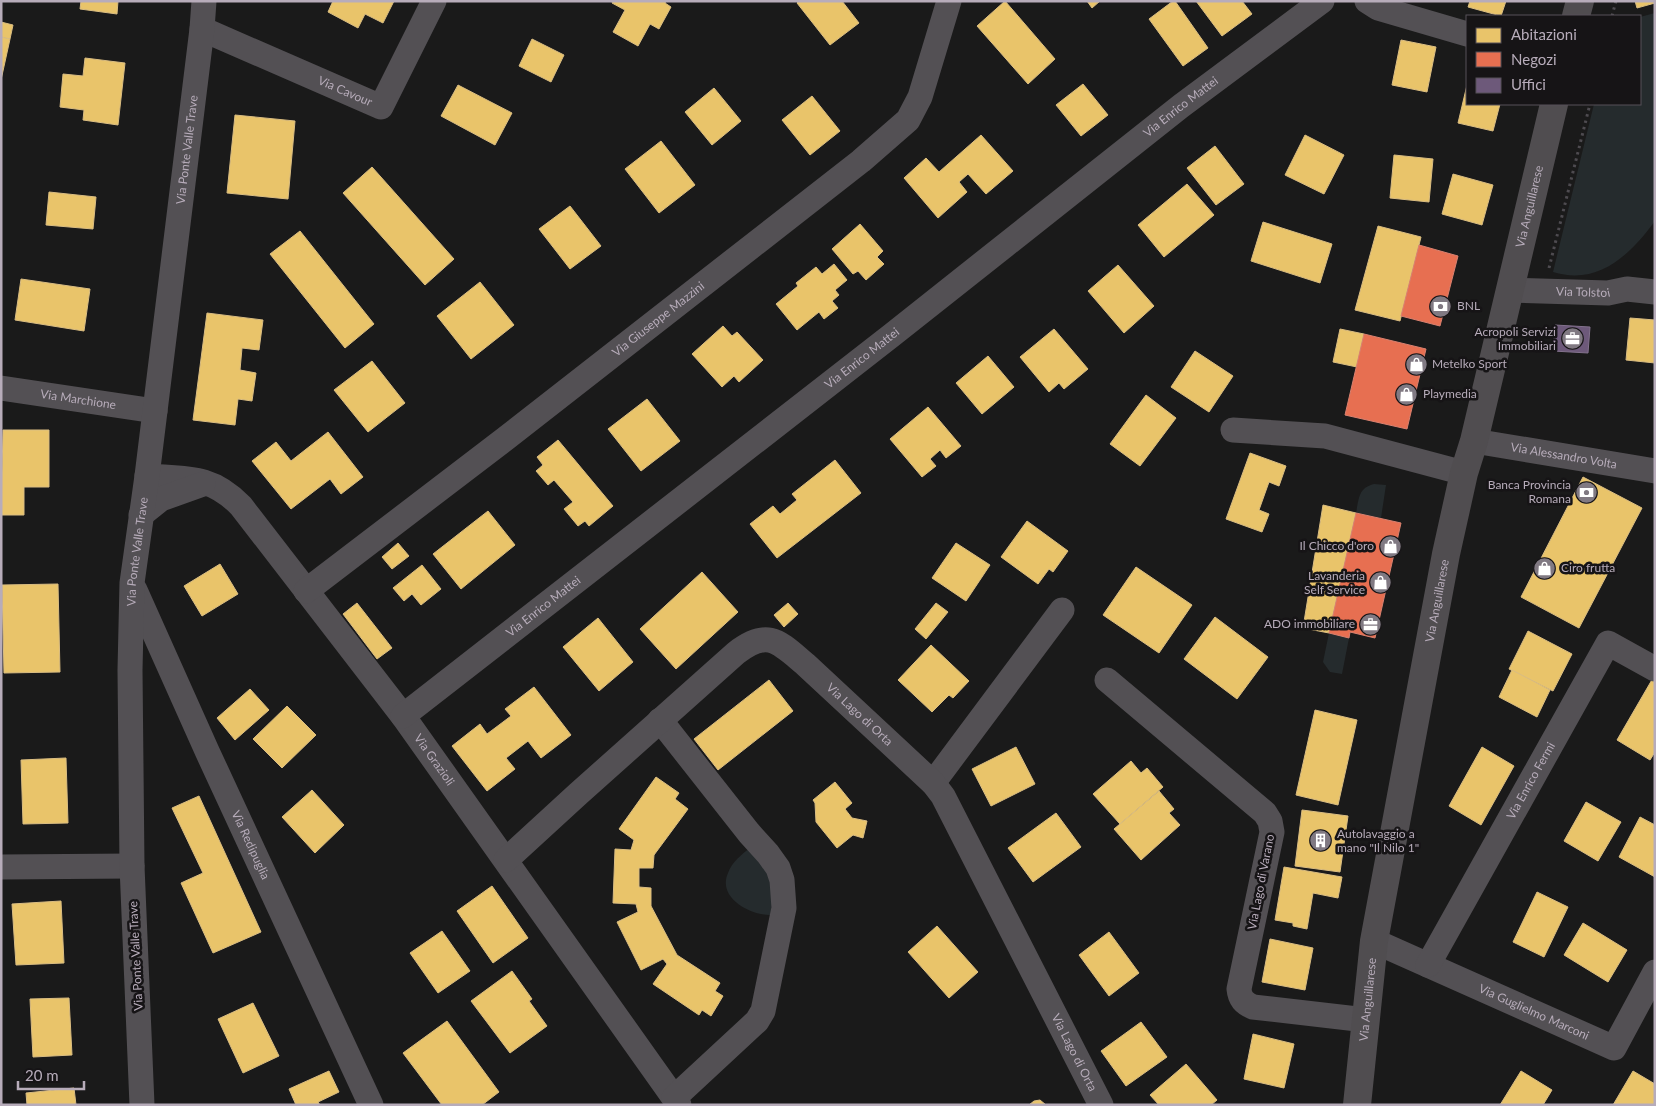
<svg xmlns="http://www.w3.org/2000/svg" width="1656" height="1106" font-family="Lato,sans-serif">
<rect width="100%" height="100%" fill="#1a1a1a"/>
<!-- green -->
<g fill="#252b2d">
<path d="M1655 13V221C1630 255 1598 286 1553 272L1594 104H1640V17Z"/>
<path d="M1374 484 1386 485 1381 518 1356 513C1359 499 1358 488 1374 484Z"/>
<polygon points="1329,633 1349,638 1342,674 1330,672 1323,662"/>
<path d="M751 847 776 886 770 915C750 915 717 898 728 873 732 862 742 854 751 847Z"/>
</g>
<!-- homes -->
<g fill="#e9c46a" stroke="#dabd82">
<polygon points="81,1 118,1 117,14 80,9"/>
<polygon points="333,1 394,1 383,23 365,14 358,28 328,12"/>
<polygon points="613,1 666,1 665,3 671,7 659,29 650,24 638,46 613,32 625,10 612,3"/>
<polygon points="799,1 842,1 859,23 830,45 797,3"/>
<polygon points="1005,1 1055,59 1028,84 977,26"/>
<polygon points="1087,1 1100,1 1092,8"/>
<polygon points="1173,1 1175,1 1208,48 1183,66 1149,19"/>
<polygon points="1196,1 1242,1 1252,14 1222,36"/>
<polygon points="1470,1 1506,1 1501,16 1468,7"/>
<polygon points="1635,1 1655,1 1655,3 1637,8"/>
<polygon points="1,22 13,25 10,39 1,37"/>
<polygon points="1,37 10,39 1,80"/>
<polygon points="532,39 564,55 551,82 519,66"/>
<polygon points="1401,40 1436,47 1427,92 1392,85"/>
<polygon points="85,58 125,63 118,125 83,120 84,110 60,107 63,74 83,76"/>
<polygon points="1083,84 1108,115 1081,136 1056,105"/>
<polygon points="458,85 512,113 495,145 441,116"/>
<polygon points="1467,85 1467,104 1500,104 1493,131 1458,123"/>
<polygon points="714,88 741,121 712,145 685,112"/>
<polygon points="812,96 840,131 810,155 782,120"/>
<polygon points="235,115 295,121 288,199 227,193"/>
<polygon points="981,135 1013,171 986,194 968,174 959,182 967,192 938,218 904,178 926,158 939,172"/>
<polygon points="1305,135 1344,155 1324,194 1285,175"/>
<polygon points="661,141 695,185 659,213 625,169"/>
<polygon points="1215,146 1244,184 1216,205 1187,168"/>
<polygon points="1394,155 1433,159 1429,202 1390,198"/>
<polygon points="372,167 454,259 425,285 343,193"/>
<polygon points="1453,174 1493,185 1482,225 1442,214"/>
<polygon points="1187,184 1214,215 1164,257 1138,225"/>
<polygon points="49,192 96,197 93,229 46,225"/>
<polygon points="570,206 601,246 570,269 539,229"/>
<polygon points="1263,222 1332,244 1320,283 1251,261"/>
<polygon points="860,224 883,251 877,257 884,264 866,280 858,271 853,274 832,249"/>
<polygon points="1378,226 1421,237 1400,321 1355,310"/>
<polygon points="300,231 374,324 345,348 270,254"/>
<polygon points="834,264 847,280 835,290 839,295 832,301 838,308 824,319 819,312 797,330 776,304 798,286 796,283 816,267 822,274"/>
<polygon points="1118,265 1154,306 1124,333 1088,291"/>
<polygon points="21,279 90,289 84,331 15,320"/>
<polygon points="480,282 514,325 471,359 437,316"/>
<polygon points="207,313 263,320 259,350 242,348 240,370 256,373 252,401 238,399 235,425 193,420"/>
<polygon points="1630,318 1655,320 1655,363 1626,360"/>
<polygon points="723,326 732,336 737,332 763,360 739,382 734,376 722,387 692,354"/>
<polygon points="1054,329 1088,369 1064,389 1059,383 1049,392 1020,357"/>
<polygon points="1340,329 1364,334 1357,367 1333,362"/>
<polygon points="1195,351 1233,376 1209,412 1171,387"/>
<polygon points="988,356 1014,387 982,414 956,383"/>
<polygon points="372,361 405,403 368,432 334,390"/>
<polygon points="1146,395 1176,418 1140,466 1110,444"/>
<polygon points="647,399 680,441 641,471 608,429"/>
<polygon points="928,407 961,446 946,458 940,450 930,459 936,466 922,477 890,439"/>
<polygon points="3,430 49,430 49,487 24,487 24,515 1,515"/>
<polygon points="328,432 363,477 341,494 330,479 291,509 252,461 276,442 291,461"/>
<polygon points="558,440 613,506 589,526 585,521 578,526 564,509 573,502 554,480 548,485 536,471 543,465 537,457"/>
<polygon points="1250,453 1286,466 1279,486 1269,482 1259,510 1269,514 1262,532 1226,519"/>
<polygon points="835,460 861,493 777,558 750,524 773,506 780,514 797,500 792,494"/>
<polygon points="1583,477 1642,508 1579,628 1521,597"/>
<polygon points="1323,505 1356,513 1329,633 1303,628"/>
<polygon points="488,511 515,545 461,589 433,554"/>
<polygon points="1027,521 1068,551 1053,572 1049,569 1038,584 1001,557"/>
<polygon points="398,543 409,556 392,569 382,557"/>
<polygon points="956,543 990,565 966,601 932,578"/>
<polygon points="220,564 238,594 202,616 184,586"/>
<polygon points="422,565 441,589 421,605 412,594 404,601 393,588"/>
<polygon points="1136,567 1192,605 1159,653 1103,615"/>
<polygon points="702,572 738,612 676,669 640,629"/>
<polygon points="58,584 60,672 4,673 2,585"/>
<polygon points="357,603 392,648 377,659 343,614"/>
<polygon points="788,603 798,614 784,627 774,615"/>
<polygon points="936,603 948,612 926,639 915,629"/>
<polygon points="1215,617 1268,657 1237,699 1184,659"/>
<polygon points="598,618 633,662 599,691 563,647"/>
<polygon points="1528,631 1572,654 1553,691 1509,669"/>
<polygon points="931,645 969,681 953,698 949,695 932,712 898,680"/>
<polygon points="1512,670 1550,690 1537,717 1499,697"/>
<polygon points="1653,678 1655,679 1655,752 1650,760 1617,740"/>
<polygon points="769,680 793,711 718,770 694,739"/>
<polygon points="534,687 571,735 541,758 528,741 506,758 515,769 487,791 452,746 480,724 487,734 511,716 505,709"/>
<polygon points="250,689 269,710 235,740 217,718"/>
<polygon points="287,706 316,735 282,768 253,739"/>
<polygon points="1315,710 1357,720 1338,805 1296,795"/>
<polygon points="1016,747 1035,784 991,806 972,769"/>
<polygon points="1482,747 1514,766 1481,825 1449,806"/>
<polygon points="66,758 68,823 23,824 21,760"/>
<polygon points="1131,761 1141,773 1147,768 1163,787 1120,824 1093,794"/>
<polygon points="656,777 679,793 675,799 688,809 654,855 653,868 639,868 639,887 651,888 651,906 677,955 720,983 715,991 723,996 711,1016 702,1010 699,1015 653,984 667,964 663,959 641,970 617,922 638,912 636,904 613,903 615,849 631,850 634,840 619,829"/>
<polygon points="835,782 852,803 845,809 852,818 867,821 863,838 853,835 837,848 816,822 815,803 813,800"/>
<polygon points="312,790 344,825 315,853 282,817"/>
<polygon points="1159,791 1174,809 1169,813 1180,825 1141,860 1114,829"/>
<polygon points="199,796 261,932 213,953 181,883 203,873 172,808"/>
<polygon points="1586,802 1621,822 1598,861 1564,841"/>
<polygon points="1302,810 1348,816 1340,872 1295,866"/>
<polygon points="1056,813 1081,847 1033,882 1008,848"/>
<polygon points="1640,817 1655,825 1655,877 1619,857"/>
<polygon points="1284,867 1342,877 1338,898 1313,893 1307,929 1293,926 1293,923 1275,920"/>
<polygon points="492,886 528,938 493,963 457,911"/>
<polygon points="1537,892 1568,907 1544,957 1513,942"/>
<polygon points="61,901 64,963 16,965 12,904"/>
<polygon points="1583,923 1627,950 1608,982 1564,955"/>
<polygon points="937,926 978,972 949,998 908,952"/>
<polygon points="442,931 470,971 438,993 410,953"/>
<polygon points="1109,932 1139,973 1109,996 1079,955"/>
<polygon points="1270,939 1313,948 1305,990 1262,982"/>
<polygon points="512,971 532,999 529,1001 547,1026 510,1053 471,1001"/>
<polygon points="69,998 72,1055 33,1057 30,999"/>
<polygon points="253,1003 279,1056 243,1073 218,1019"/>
<polygon points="447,1021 499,1092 482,1105 442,1105 403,1053"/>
<polygon points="1141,1022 1167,1057 1126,1086 1101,1051"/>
<polygon points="1253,1034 1294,1044 1284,1088 1244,1079"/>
<polygon points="1186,1064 1217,1100 1211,1105 1159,1105 1150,1095"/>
<polygon points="329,1071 339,1092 318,1102 320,1105 296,1105 289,1089"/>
<polygon points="1521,1071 1552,1090 1543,1105 1500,1105"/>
<polygon points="1633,1071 1655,1084 1655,1105 1613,1105"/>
<polygon points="74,1088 76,1105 27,1105 26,1093"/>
<polygon points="1040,1100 1046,1105 1029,1105 1034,1101"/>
</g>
<!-- shops -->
<g fill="#e76f51" stroke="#d98170">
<polygon points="1419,245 1458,256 1440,326 1401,316"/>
<polygon points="1364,334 1426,349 1407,429 1345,415"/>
<polygon points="1356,513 1401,523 1375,638 1350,632 1349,638 1329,633"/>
</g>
<!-- offices -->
<polygon fill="#6d597a" stroke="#83728d" points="1555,325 1590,327 1588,353 1553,351"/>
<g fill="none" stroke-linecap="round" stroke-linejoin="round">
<!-- path -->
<g stroke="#4e4b50" stroke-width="3" stroke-dasharray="2.5 4" stroke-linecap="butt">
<polyline points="1612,16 1616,1"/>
<polyline points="1549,268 1590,104"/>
</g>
<!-- minor -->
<g stroke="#535054" stroke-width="25">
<polyline points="1367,1 1378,8 1467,34"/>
<path id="s1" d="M202 29 381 107 434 1"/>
<path id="s2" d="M1509 290 1608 293 1627 289 1655 292"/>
<path id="s3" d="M1 388 155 411"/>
<polyline points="1233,430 1325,436 1464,473"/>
<path id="s4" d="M1474 441 1655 471"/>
<path id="s5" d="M147 476C187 479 211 475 241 506L403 716 679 1105"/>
<polyline points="141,515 161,499 203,484"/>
<path id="s6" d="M135 590 207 751 371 1105"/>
<path id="s7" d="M306 591 505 439 861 161 908 120 920 97 949 1"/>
<path d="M1107 680 1265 813 1270 821 1272 832 1239 989C1240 999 1244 1003 1253 1007L1366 1020"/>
<path id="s8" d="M403 716 892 335 1181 106 1322 1"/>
<polyline points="660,720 749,833 768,854 778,868 782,880 784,908 763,1011 757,1021 674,1098"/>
<polyline points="933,783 1062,610"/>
<path id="s9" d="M506 860 578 794 736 653C768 628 779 642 805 664L933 783 943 796 1101 1105"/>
<polyline points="1,867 132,866"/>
<path id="s10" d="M1374 941 1614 1048 1655 972"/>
<path id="s11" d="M1428 965 1608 643 1655 669"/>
<path id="s12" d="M142 1105 132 866 130 670 132 583 147 476 202 29 204 1"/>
</g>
<!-- major -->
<g stroke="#504d50" stroke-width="28">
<polyline points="1576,16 1580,1"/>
<path id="s13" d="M1357 1105 1374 941 1446 554 1464 473 1474 441 1554 104"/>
</g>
</g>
<!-- icons -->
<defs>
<symbol id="bank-disc" viewBox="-11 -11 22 22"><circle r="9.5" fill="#807982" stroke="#161416"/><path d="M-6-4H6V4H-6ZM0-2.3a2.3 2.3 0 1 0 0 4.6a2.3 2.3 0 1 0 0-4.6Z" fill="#fff"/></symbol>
<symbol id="office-disc" viewBox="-11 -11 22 22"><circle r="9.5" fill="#807982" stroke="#161416"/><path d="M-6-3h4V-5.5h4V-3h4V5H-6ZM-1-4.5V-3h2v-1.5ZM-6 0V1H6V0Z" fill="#fff"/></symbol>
<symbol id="shop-disc" viewBox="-11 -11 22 22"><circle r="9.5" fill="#807982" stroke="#161416"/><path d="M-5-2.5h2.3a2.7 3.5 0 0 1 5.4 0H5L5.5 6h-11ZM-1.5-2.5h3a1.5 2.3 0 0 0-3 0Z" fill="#fff"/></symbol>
<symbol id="building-disc" viewBox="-11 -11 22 22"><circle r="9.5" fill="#807982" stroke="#161416"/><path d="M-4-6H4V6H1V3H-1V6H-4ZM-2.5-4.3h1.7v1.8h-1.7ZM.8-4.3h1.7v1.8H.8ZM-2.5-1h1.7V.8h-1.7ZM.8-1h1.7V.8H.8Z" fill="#fff"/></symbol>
</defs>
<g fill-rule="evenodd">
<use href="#bank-disc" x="1428" y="294" width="25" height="25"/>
<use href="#office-disc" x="1560" y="326" width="25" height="25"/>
<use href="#shop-disc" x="1404" y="352" width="25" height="25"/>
<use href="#shop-disc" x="1394" y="382" width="25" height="25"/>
<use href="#bank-disc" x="1574" y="480" width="25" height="25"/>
<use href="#shop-disc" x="1378" y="534" width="25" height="25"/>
<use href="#shop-disc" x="1532" y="556" width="25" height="25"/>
<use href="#shop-disc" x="1368" y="570" width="25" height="25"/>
<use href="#office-disc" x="1358" y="612" width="25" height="25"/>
<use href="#building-disc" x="1308" y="828" width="25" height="25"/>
</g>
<g text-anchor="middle" stroke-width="5" stroke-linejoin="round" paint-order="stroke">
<!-- street labels -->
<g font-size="12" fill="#b7acba" stroke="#161416">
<text dy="4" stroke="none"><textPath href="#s1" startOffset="156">Via Cavour</textPath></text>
<text dy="4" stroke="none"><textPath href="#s8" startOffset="988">Via Enrico Mattei</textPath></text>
<text dy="4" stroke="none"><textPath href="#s12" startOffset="959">Via Ponte Valle Trave</textPath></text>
<text dy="4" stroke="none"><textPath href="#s13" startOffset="916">Via Anguillarese</textPath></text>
<text dy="4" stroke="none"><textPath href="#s2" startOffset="74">Via Tolstoi</textPath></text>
<text dy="4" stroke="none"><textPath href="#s7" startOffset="445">Via Giuseppe Mazzini</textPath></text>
<text dy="4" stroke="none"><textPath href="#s8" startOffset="582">Via Enrico Mattei</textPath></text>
<text dy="4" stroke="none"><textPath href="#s3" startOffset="78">Via Marchione</textPath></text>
<text dy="4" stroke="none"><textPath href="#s4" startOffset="91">Via Alessandro Volta</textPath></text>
<text dy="4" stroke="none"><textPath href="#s12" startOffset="554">Via Ponte Valle Trave</textPath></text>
<text dy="4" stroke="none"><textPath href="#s13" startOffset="511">Via Anguillarese</textPath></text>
<text dy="4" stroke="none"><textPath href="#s8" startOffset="178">Via Enrico Mattei</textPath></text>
<text dy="4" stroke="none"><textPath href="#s9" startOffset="464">Via Lago di Orta</textPath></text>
<text dy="4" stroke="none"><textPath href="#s5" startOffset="421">Via Grazioli</textPath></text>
<text dy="4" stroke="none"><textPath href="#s11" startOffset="211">Via Enrico Fermi</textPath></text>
<text dy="4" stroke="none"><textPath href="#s6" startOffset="280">Via Redipuglia</textPath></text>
<text transform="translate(1261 882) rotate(-79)" y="4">Via Lago di Varano</text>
<text transform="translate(136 956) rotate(-93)" y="4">Via Ponte Valle Trave</text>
<text dy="4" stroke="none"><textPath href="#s13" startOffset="106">Via Anguillarese</textPath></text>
<text dy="4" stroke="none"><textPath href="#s10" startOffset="175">Via Guglielmo Marconi</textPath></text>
<text dy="4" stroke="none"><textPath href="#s9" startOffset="869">Via Lago di Orta</textPath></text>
</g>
<!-- poi labels -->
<g font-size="12" fill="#b7acba" stroke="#161416" text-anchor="start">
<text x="1457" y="310">BNL</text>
<text x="1556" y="336" text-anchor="end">Acropoli Servizi<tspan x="1556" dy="14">Immobiliari</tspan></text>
<text x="1432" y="368">Metelko Sport</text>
<text x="1423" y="398">Playmedia</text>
<text x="1571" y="489" text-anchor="end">Banca Provincia<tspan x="1571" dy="14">Romana</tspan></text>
<text x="1374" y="550" text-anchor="end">Il Chicco d'oro</text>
<text x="1561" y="572">Ciro frutta</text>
<text x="1365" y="580" text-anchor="end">Lavanderia<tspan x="1365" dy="14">Self Service</tspan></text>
<text x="1355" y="628" text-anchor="end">ADO immobiliare</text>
<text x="1337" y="838">Autolavaggio a<tspan x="1337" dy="14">mano "Il Nilo 1"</tspan></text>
</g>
</g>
<!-- border -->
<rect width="1656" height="1106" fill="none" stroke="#b7acba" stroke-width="5"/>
<!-- legend -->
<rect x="1466" y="15" width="175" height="90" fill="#161416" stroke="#565158"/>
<rect x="1476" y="28" width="25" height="15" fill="#e9c46a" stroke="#565158"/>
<text x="1511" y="40" font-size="15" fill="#b7acba">Abitazioni</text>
<rect x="1476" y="52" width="25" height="15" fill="#e76f51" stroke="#565158"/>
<text x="1511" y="65" font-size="15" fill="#b7acba">Negozi</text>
<rect x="1476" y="78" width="25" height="15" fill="#6d597a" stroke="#565158"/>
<text x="1511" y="90" font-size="15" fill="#b7acba">Uffici</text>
<!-- scale -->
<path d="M18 1081v8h66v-8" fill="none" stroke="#b7acba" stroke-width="2.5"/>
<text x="25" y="1081" font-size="15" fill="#b7acba" stroke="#161416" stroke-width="4" paint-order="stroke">20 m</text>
</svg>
